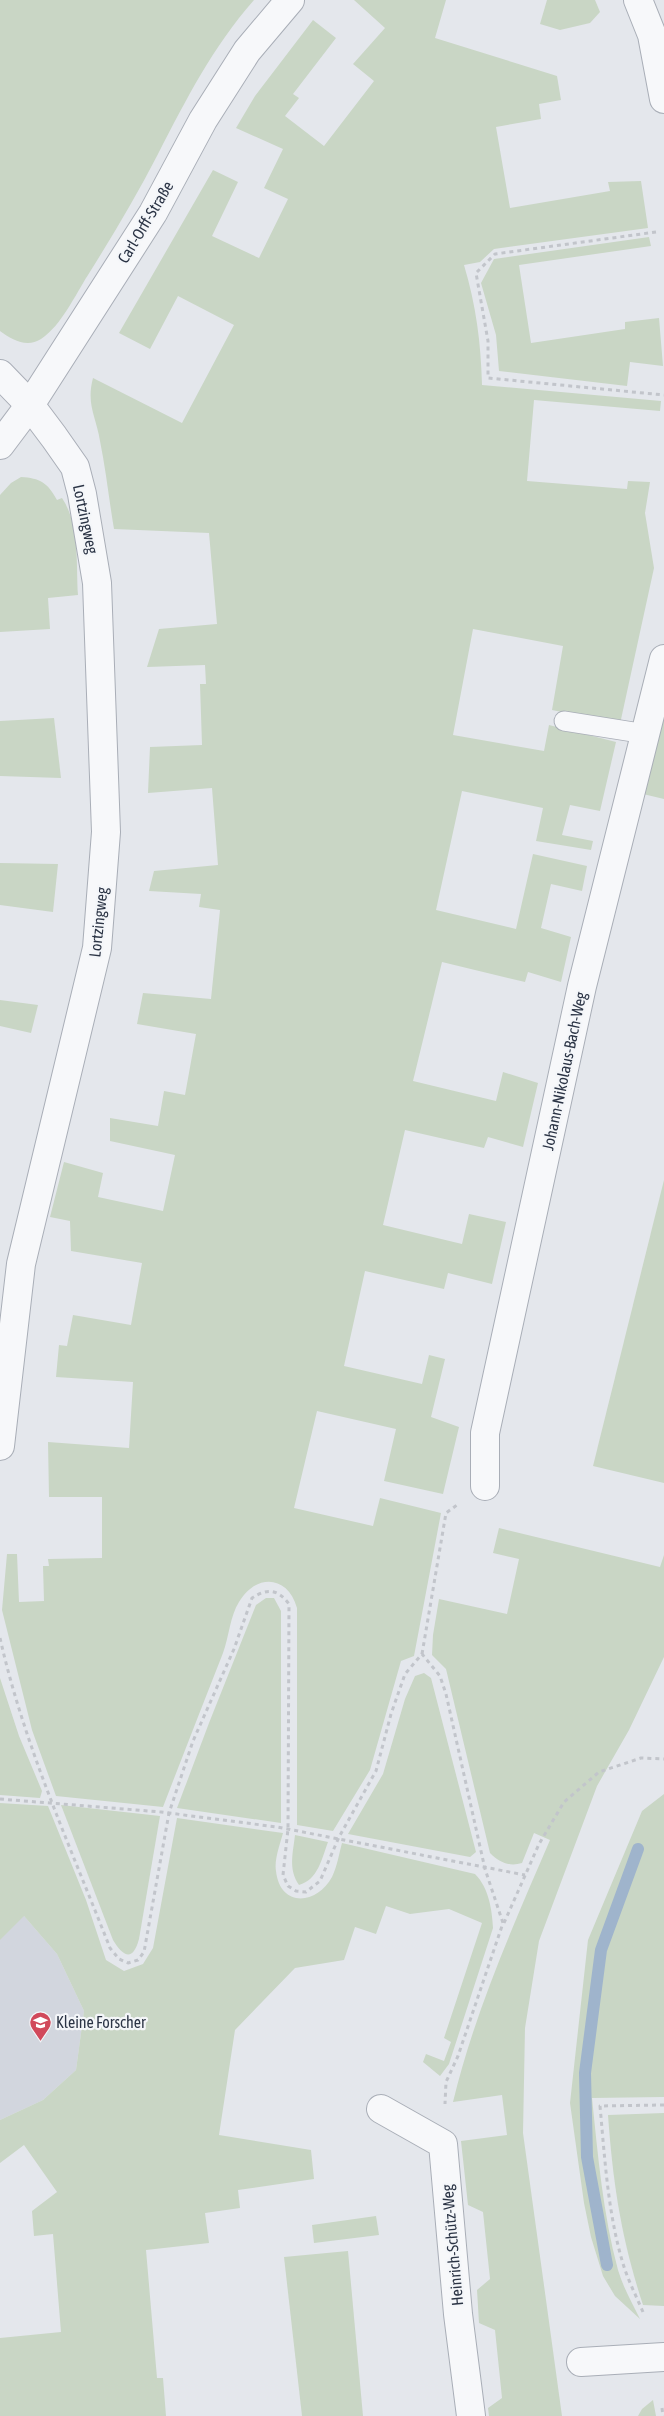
<svg xmlns="http://www.w3.org/2000/svg" width="664" height="2416" font-family="'Asap Condensed',sans-serif">
<rect width="100%" height="100%" fill="#e4e7ec"/>
<!-- built -->
<polygon fill="#d2d6de" points="0,1902 24,1916 57,1954 84,2011 76,2070 43,2100 0,2120"/>
<!-- green -->
<g fill="#c9d6c5">
<path d="M0 0H254C212 48 187 98 158 154 137 195 113 235 88 275 75 295 62 325 41 339 27 348 12 340 0 331Z"/>
<path d="M354 0H446L435 38 557 76 561 100 539 104 541 119 496 127 510 208 610 191 608 182 641 181 648 228 494 249 480 262 464 265C476 305 481 343 482 385L661 401 660 411 534 400 527 481 627 489 628 481 650 482 645 513 654 568 620 724 552 710 563 646 473 629 453 735 544 751 549 725 616 742 600 811 570 805 562 835 593 841 591 850 536 841 543 808 462 791 436 910 516 929 533 854 587 866 582 891 551 884 541 928 571 937 561 982 528 972 525 982 442 962 413 1081 496 1101 503 1072 538 1083 523 1147 488 1137 484 1148 405 1130 383 1225 462 1244 469 1214 506 1222 492 1284 448 1273 444 1289 365 1271 344 1366 422 1384 429 1355 445 1359 431 1417 459 1427 443 1494 384 1481 396 1429 317 1411 294 1508 373 1526 380 1498 441 1513 414 1656 401 1661 370 1770 333 1831 297 1825V1608C288 1575 256 1573 239 1602 230 1616 229 1637 223 1653 203 1704 183 1755 163 1807L56 1796 32 1730 2 1610 7 1554H17L19 1602 44 1601 43 1566H49L48 1559 102 1558V1497H49L48 1442 129 1448 133 1382 56 1377 59 1345 67 1346 73 1315 131 1325 142 1263 71 1251 70 1221 50 1217 64 1162 103 1173 98 1197 163 1211 175 1155 110 1141V1118L158 1126 164 1091 185 1095 196 1034 137 1024 143 993 211 999 220 910 199 907 201 894 149 891 154 871 218 865 212 788 148 793 150 747 202 745 200 684H206L205 665 147 667 159 629 217 624 209 533 114 529C109 500 106 470 100 441 96 416 86 405 93 378L182 423 234 325 178 296 150 349 119 333 213 170 238 182 212 236 259 258 288 199 264 188 283 149 236 128 255 96 313 20 336 38 293 94 299 98 285 116 324 146 374 81 353 64 385 28Z"/>
<polygon points="547,0 595,0 600,12 590,23 560,30 540,24"/>
<polygon points="649,237 651,246 519,265 531,343 625,329 625,322 659,318 663,366 630,362 627,386 499,371 496,335 481,283 494,259"/>
<path d="M21 477C40 478 48 483 57 500L62 498C80 525 76 564 78 595L48 598 50 629 0 632V495L11 483Z"/>
<polygon points="664,699 664,799 643,794"/>
<polygon points="54,718 61,778 0,776 0,721"/>
<polygon points="0,863 58,864 53,912 0,905"/>
<polygon points="0,1000 38,1005 31,1033 0,1026"/>
<polygon points="664,1180 664,1483 593,1466"/>
<path d="M499 1528 660 1567 664 1555V1657L629 1730 597 1786 539 1941 525 2028 523 2133 562 2416H489L488 2408 502 2398 495 2330 479 2323 477 2290 490 2279 483 2212 468 2205 461 2141 507 2135 502 2095 453 2102C475 2011 513 1926 550 1840L534 1833 522 1863C509 1867 499 1862 490 1853L446 1669 432 1655 433 1635 439 1599 507 1614 519 1559 493 1553Z"/>
<polygon points="266,1598 274,1598 281,1611 281,1823 177,1808 209,1723 256,1605"/>
<polygon points="424,1673 431,1678 476,1852 470,1857 348,1834 383,1774 405,1699 415,1676"/>
<polygon points="0,1678 19,1736 42,1791 40,1798 0,1795"/>
<path d="M664 1794V2097L592 2098C598 2156 603 2214 618 2270 623 2287 632 2303 640 2319L615 2296 603 2276 591 2237 584 2203 570 2103 588 1940 642 1811Z"/>
<path d="M0 1803 48 1806 86 1900 106 1960 124 1971 143 1964 153 1948 177 1818 283 1833C280 1844 274 1860 276 1871 280 1908 317 1905 332 1877 337 1867 339 1854 342 1843L475 1874C489 1888 492 1910 493 1928L449 2064 440 2076 423 2062 426 2054 444 2061 451 2042 444 2038 482 1923 449 1909 410 1914 386 1906 376 1934 355 1927 344 1960 295 1968 235 2030 219 2135 311 2150 314 2179 238 2190 240 2208 205 2213 209 2243 146 2250 157 2378H163L166 2416H0V2338L61 2332 53 2234 34 2236 32 2211 57 2192 24 2145 0 2163V2120L43 2100 76 2070 84 2011 57 1954 24 1916 0 1940Z"/>
<path d="M61 1805 160 1816 139 1939C133 1961 124 1958 113 1940Z"/>
<path d="M295 1835 328 1842C322 1858 318 1880 299 1885 288 1869 293 1853 295 1835Z"/>
<path d="M664 2113V2306L643 2305C621 2238 613 2184 608 2115Z"/>
<polygon points="376,2216 379,2235 314,2243 312,2225"/>
<polygon points="348,2251 363,2416 302,2416 284,2257"/>
<polygon points="653,2400 656,2416 638,2416 642,2409"/>
</g>
<g fill="none" stroke-linecap="round" stroke-linejoin="round">
<!-- stream -->
<polyline stroke="#9fb4cc" stroke-width="12" points="607,2265 587,2157 585,2073 601,1950 638,1849"/>
<defs>
<polyline id="service" points="564,721 646,734"/>
<g id="minor">
<polyline points="638,0 652,35 664,99"/>
<polyline points="0,374 30,405 54,437 75,467 82,494 97,583 106,832 97,948 21,1264 0,1446"/>
<polyline points="0,445 30,405 153,213 203,120 247,51 290,0"/>
<polyline points="485,1486 485,1433 582,986 664,659"/>
<polyline points="381,2109 443,2144 458,2314 471,2416"/>
<polyline points="581,2362 664,2357"/>
</g>
</defs>
<!-- service casing -->
<use href="#service" stroke="#a9aeb7" stroke-width="21"/>
<!-- minor casing -->
<use href="#minor" stroke="#a9aeb7" stroke-width="30"/>
<!-- path -->
<g stroke="#c2c5cb" stroke-width="3" stroke-dasharray="4 4" stroke-linecap="butt">
<polyline points="656,232 495,254 476,273 488,341 488,378 664,395"/>
<path d="M0 1638C24 1745 70 1846 110 1948L119 1959 128 1963 138 1960 144 1952 169 1813 193 1741 234 1649 252 1598C267 1588 278 1589 289 1604L288 1829 283 1875 288 1886 296 1891 306 1892 320 1881 339 1837 376 1771 391 1714 405 1674 422 1654 440 1676 446 1694 485 1869 503 1923 458 2056 446 2082 445 2104"/>
<polyline points="422,1654 446,1513 457,1505"/>
<polyline points="0,1799 161,1812 277,1827 525,1875"/>
<polyline points="504,1923 539,1844 564,1802 599,1772 641,1758 664,1759"/>
<path d="M643 2312C637 2298 630 2284 625 2270 608 2218 605 2160 600 2106L664 2105"/>
<polyline points="662,2408 663,2416"/>
</g>
<!-- service -->
<use href="#service" stroke="#f7f8fa" stroke-width="19"/>
<!-- minor -->
<use href="#minor" stroke="#f7f8fa" stroke-width="28"/>
</g>
<!-- icons -->
<defs>
<symbol id="school-pin" viewBox="-11 -11 22 30"><path d="M0 17L-7.5 6A9.5 9.5 0 1 1 7.5 6Z" fill="#d1495b" stroke="#f4f6f9"/><path d="M0-5L7-2L0 1L-7-2ZM-4 1L0 2.5L4 1V4Q0 6-4 4Z" fill="#fff"/></symbol>
</defs>
<g fill-rule="evenodd">
<use href="#school-pin" x="28" y="2010" width="25" height="34"/>
</g>
<g text-anchor="middle" stroke-width="4.5" stroke-linejoin="round" paint-order="stroke">
<!-- street labels -->
<g font-size="16" fill="#2b3445" stroke="#f4f6f9">
<text transform="translate(145 222) rotate(-59)" y="6">Carl-Orff-Straße</text>
<text transform="translate(86 519) rotate(78)" y="6">Lortzingweg</text>
<text transform="translate(98 922) rotate(-84)" y="6">Lortzingweg</text>
<text transform="translate(564 1071) rotate(-78)" y="6">Johann-Nikolaus-Bach-Weg</text>
<text transform="translate(452 2245) rotate(-95)" y="6">Heinrich-Schütz-Weg</text>
</g>
<!-- poi labels -->
<g font-size="16" fill="#2b3445" stroke="#f4f6f9" text-anchor="start">
<text x="56" y="2028">Kleine Forscher</text>
</g>
</g>
</svg>
